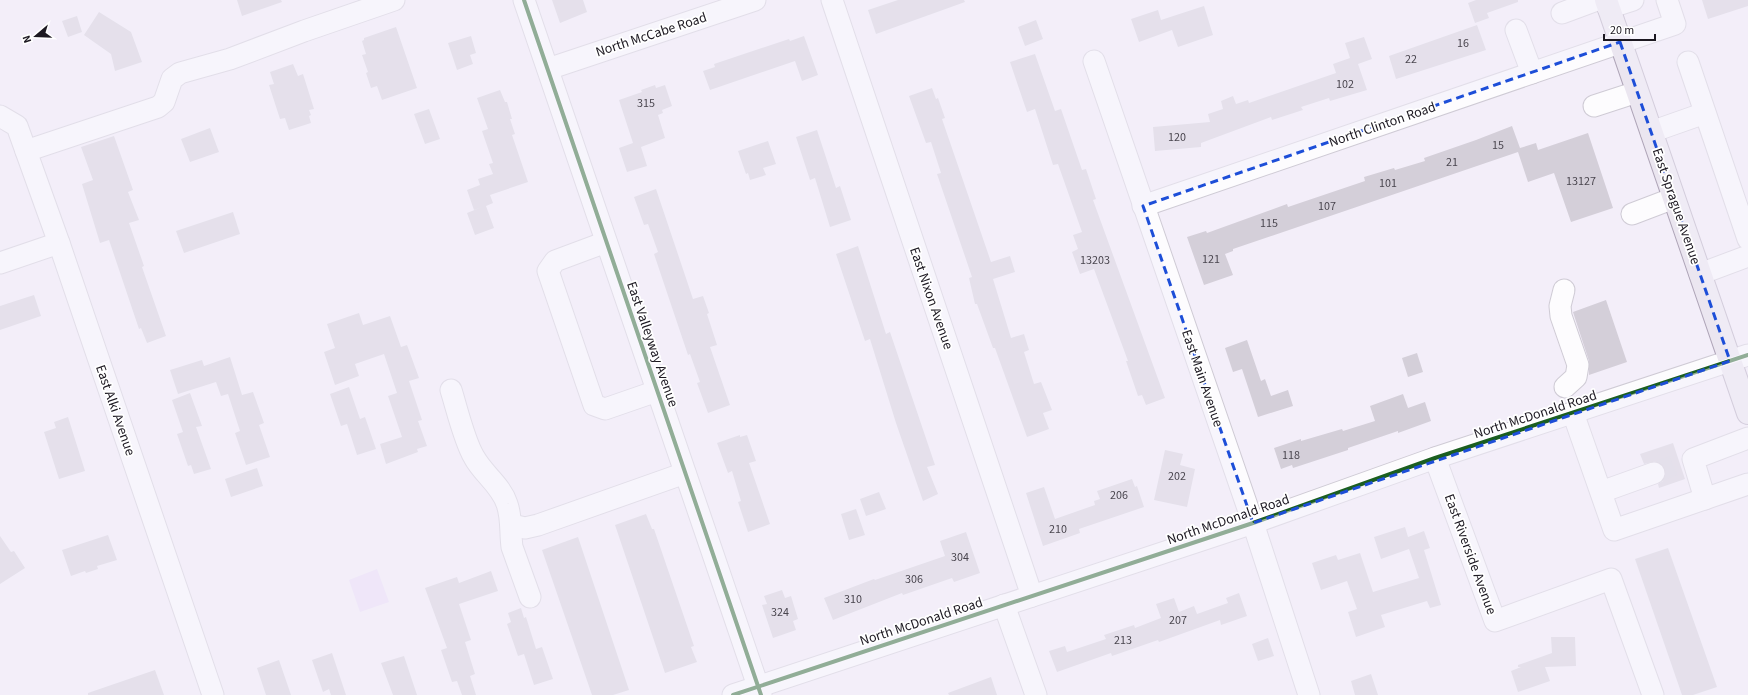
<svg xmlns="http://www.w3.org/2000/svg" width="1748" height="695" font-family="'Source Sans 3',sans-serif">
<rect width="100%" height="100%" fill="#f3eef9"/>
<!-- green -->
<polygon fill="#eadcf9" points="377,569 389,602 360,612 349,580"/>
<!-- building -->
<g fill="#d4cfd9">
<polygon points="237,0 281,0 282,2 242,16"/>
<polygon points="552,0 583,0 587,12 560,23"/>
<polygon points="898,0 964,0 965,2 876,34 868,10"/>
<polygon points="1476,0 1518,0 1518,2 1487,13 1489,18 1475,23 1468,3"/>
<polygon points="1702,0 1748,0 1748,6 1708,19"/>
<polygon points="1204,6 1213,35 1178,47 1172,30 1139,42 1131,19 1158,10 1161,20"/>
<polygon points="99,12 131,32 142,62 115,71 111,54 84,35"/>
<polygon points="77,16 82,32 68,37 62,21"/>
<polygon points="1036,20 1043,39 1025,46 1018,27"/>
<polygon points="1477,25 1486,50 1396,79 1389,56"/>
<polygon points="396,27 417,88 382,100 377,86 371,88 366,73 368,72 362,55 366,54 362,41 364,40 364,38"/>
<polygon points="471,36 476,53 470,55 473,64 457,70 448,43"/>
<polygon points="804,36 818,75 802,81 795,61 710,90 703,71 715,67 714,64 789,39 790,41"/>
<polygon points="1364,37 1372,59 1358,64 1367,90 1330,101 1329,98 1301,107 1303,110 1272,120 1271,117 1201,143 1201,147 1155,151 1153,127 1210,122 1208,114 1223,109 1221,101 1233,96 1236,104 1248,100 1249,103 1336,73 1333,64 1350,58 1345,43"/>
<polygon points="1035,54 1055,111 1061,109 1082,170 1086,169 1096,199 1093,200 1165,398 1146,405 1142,395 1138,396 1126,361 1128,361 1094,269 1080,274 1072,252 1078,249 1073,235 1082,232 1058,164 1053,165 1035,109 1027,112 1010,62"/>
<polygon points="293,64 298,76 303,74 314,109 309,110 311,115 309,116 311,123 289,130 285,118 280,119 269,85 274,84 270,72"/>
<polygon points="655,85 656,88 665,85 672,106 662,110 663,113 658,115 665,138 641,147 647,166 627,172 619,148 633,143 619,100 642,92 641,90"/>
<polygon points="932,88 936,99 938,98 945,118 942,119 991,262 1010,256 1015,272 993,279 1011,338 1024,334 1029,350 1024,352 1034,384 1041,382 1052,410 1043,413 1049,429 1027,437 995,348 993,348 977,304 975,304 969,278 972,277 937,174 941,173 931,142 926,143 909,96"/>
<polygon points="500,90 505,102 507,102 512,119 510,119 515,134 512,135 528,182 490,195 493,203 486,206 494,228 475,235 467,213 482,207 474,210 467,190 480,185 478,179 493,174 489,164 493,163 482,131 488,129 477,98"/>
<polygon points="429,109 440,139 425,144 414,114"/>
<polygon points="1512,126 1520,148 1536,143 1538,150 1588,133 1613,208 1571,222 1554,173 1528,182 1518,152 1233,249 1233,251 1225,254 1233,275 1204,285 1187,237 1206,231 1207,233 1287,204 1288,207 1365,181 1364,177 1394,168 1395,170 1425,161 1424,158 1476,140"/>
<polygon points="210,128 219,152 190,162 181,139"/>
<polygon points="817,130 836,188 840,186 851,220 830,227 815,178 810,180 796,137"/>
<polygon points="114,136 133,190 128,192 139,220 129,223 144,266 142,267 166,336 147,343 141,328 139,329 109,240 100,243 82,184 93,180 81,147"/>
<polygon points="768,141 776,164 763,168 766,175 750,180 748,173 746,174 738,151"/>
<polygon points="656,189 693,299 703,296 709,313 707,314 717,345 710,347 730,405 708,413 697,383 700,382 690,354 688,355 654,254 658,252 648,224 644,225 634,197"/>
<polygon points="233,212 240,234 184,253 176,231"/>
<polygon points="858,246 886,334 890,332 935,465 927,467 938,494 923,501 896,423 870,339 865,341 836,254"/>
<polygon points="34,295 41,316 0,330 0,306"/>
<polygon points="1606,300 1627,362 1589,375 1589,361 1573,312"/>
<polygon points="359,313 363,325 390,316 401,347 407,345 419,378 409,381 422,420 418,421 427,446 417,449 418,452 386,464 380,444 402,437 388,396 397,393 384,354 355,364 359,376 335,385 324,352 335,348 327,324"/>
<polygon points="1247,340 1261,381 1265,379 1271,396 1288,390 1293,406 1258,417 1242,369 1233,372 1225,348"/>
<polygon points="1417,353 1423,372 1408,377 1402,358"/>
<polygon points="230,357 242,395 253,392 264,423 259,425 270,457 246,465 235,433 240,431 228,394 221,396 216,382 178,394 170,370 202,360 204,366"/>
<polygon points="349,387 360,419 365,417 376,449 357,455 347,424 341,426 330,394"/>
<polygon points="190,393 202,426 196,427 211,469 194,474 191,465 188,466 177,434 183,432 172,400"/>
<polygon points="1403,394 1408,408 1425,402 1431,421 1398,433 1398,431 1348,448 1348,450 1293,468 1292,465 1281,469 1274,448 1301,439 1301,441 1342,429 1343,431 1375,421 1370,406"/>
<polygon points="68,417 85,471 59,479 44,432 56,428 54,422"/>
<polygon points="740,435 740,437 747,435 756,461 749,463 770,524 748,532 738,502 741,501 732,471 728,473 717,443"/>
<polygon points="1673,443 1685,479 1659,488 1658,484 1663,481 1666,476 1665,469 1661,464 1657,461 1644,464 1640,454"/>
<polygon points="1165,450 1183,454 1180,465 1195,469 1187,507 1154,500"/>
<polygon points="257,468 263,486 231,497 225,479"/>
<polygon points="1132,479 1135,487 1137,486 1144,507 1079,529 1080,533 1043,546 1026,493 1044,487 1055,519 1095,505 1094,501 1100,499 1097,491"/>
<polygon points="879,492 886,509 866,516 860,499"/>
<polygon points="856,509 865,535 849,540 841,514"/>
<polygon points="646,514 652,529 654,529 694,646 691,647 697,662 665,673 615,525"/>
<polygon points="1405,527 1408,537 1424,531 1430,548 1424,550 1441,605 1430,608 1427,601 1381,615 1385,627 1356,637 1348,612 1357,609 1347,581 1321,590 1312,563 1336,555 1338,560 1360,553 1373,592 1419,578 1409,549 1381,559 1374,537"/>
<polygon points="966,532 980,573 954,582 952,578 903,595 902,593 833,620 824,598 874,579 875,580 945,556 940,541"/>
<polygon points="108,535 117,560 97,566 98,569 86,573 85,571 71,576 62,550"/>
<polygon points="0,536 11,552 14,551 25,568 0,584"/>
<polygon points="578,537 629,690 613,695 592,695 542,550"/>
<polygon points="1668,548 1717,687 1693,695 1682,695 1635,559"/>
<polygon points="491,571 498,591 459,604 471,640 465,642 475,674 470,676 476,695 462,695 457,681 452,682 441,650 447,648 425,588 457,577 459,583"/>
<polygon points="782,590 785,598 791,596 798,619 793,621 796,630 773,638 762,605 767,604 764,596"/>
<polygon points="1239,593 1247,616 1221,625 1220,620 1159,642 1158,640 1112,656 1111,653 1057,672 1049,651 1065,646 1067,652 1106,639 1104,635 1134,625 1135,628 1161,618 1156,604 1174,598 1179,612 1194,606 1197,614 1228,603 1226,598"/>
<polygon points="521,608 524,618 526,617 536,649 542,647 553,679 534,685 524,654 518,656 507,624 511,622 508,613"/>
<polygon points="1551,637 1575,637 1576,666 1545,667 1550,681 1518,692 1511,671 1521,667 1518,667 1518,665 1552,653"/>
<polygon points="1268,638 1274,656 1258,661 1252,644"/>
<polygon points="332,653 346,695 331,695 329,689 323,692 312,660"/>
<polygon points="404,656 417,695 393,695 381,663"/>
<polygon points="279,660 291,695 266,695 257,668"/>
<polygon points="155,670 164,695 88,695 88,693"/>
<polygon points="1371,674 1378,695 1355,695 1351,681"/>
<polygon points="991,677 997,695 949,695 948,693"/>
</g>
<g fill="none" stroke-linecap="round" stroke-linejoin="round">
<!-- minor-tunnel -->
<polyline stroke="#d3ced9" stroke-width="21" stroke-dasharray="21 10" stroke-linecap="butt" points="1654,473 1680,463"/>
<defs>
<g id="minor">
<polyline points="524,0 761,695"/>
<polyline points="832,0 1032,596"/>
<polyline points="1608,8 1633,0"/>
<polyline points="1562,13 1597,0"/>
<polyline points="1516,30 1532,73"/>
<polyline points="1094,61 1253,523 1309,695"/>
<polyline points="1688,62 1748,239"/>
<polyline points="548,69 755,0"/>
<polyline points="1594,106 1637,92"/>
<polyline points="0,116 17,126 59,243 213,695"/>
<polyline points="1651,132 1705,113"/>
<polyline points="26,151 158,107 164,102 172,79 180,73 230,59 304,31 394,0"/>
<polyline points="1143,206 1675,24 1667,0"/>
<polyline points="1632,214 1674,198"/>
<polyline points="606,242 555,261 548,271 594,405 605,409 657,391"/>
<polyline points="0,263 59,243"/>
<polyline points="1700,274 1748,256"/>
<polyline points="1564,290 1560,306 1561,316 1578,365 1576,377 1565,387"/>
<path d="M451 390C457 409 464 440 474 457 483 474 501 485 507 504 512 518 510 532 512 547L530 597"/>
<polyline points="1573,413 1614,530 1748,484"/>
<polyline points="1435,458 1495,621 1611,579 1653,695"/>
<polyline points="1601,492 1654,473"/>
<polyline points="1705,499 1693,459 1748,438"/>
<polyline points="512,525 525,528 538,525 685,473"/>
<polyline points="1004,605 1036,695"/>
<polyline points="733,695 1253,523 1435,458 1748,355"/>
</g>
<polyline id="major" points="1606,0 1748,413"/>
</defs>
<!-- minor casing -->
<use href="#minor" stroke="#cfcbd5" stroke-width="23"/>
<!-- major casing -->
<use href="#major" stroke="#afa5b8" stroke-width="24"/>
<!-- minor -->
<use href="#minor" stroke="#fdfcfe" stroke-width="21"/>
<!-- major -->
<use href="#major" stroke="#ebe6f0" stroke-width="22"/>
<defs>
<g id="cycleway">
<polyline points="524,0 761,695"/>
<polyline points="733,695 1253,523 1435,458 1748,355"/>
</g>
</defs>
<!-- cycleway casing -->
<use href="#cycleway" stroke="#fff" stroke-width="6"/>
<!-- cycleway -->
<use href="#cycleway" stroke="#1b5e20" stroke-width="4"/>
</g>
<!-- marked area -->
<path d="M0 0H1748V695H0ZM1620 42 1730 361 1253 523 1143 206Z" fill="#f3eef9" fill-opacity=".55" fill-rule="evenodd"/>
<path fill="none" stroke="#1d4ed8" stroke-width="3" stroke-dasharray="8 5" stroke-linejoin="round" d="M1620 42 1730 361 1253 523 1143 206Z"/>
<g text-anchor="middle" stroke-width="3.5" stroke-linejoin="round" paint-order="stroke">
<!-- number labels -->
<g font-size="12" fill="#4a464f">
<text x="1463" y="47">16</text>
<text x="1411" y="63">22</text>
<text x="1345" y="88">102</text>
<text x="646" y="107">315</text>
<text x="1177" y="141">120</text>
<text x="1498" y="149">15</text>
<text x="1452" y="166">21</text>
<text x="1581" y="185">13127</text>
<text x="1388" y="187">101</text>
<text x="1327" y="210">107</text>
<text x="1269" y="227">115</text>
<text x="1211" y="263">121</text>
<text x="1095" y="264">13203</text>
<text x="1291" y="459">118</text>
<text x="1177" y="480">202</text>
<text x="1119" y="499">206</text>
<text x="1058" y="533">210</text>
<text x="960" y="561">304</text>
<text x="914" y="583">306</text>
<text x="853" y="603">310</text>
<text x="780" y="616">324</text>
<text x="1178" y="624">207</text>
<text x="1123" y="644">213</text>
</g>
<!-- street labels -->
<g font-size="14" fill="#1c1821" stroke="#fff">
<text transform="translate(651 34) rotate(-18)" y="5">North McCabe Road</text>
<text transform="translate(1382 124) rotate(-19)" y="5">North Clinton Road</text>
<text transform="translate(1677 206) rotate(71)" y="5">East Sprague Avenue</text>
<text transform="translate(932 298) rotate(71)" y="5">East Nixon Avenue</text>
<text transform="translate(653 344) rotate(71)" y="5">East Valleyway Avenue</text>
<text transform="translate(1203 378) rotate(71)" y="5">East Main Avenue</text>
<text transform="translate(116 410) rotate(71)" y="5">East Alki Avenue</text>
<text transform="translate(1535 414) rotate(-18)" y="5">North McDonald Road</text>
<text transform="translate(1228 519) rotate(-19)" y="5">North McDonald Road</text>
<text transform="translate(1471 554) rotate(70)" y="5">East Riverside Avenue</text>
<text transform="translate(921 621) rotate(-18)" y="5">North McDonald Road</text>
</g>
</g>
<!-- north arrow -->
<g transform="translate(36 36) rotate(251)" stroke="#ffffff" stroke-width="3" paint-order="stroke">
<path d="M0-3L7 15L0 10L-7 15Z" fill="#1c1821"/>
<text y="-6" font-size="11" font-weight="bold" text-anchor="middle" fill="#1c1821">N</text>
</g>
<!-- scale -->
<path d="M1604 34v6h51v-6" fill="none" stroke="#1c1821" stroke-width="2"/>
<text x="1610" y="34" font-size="12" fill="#1c1821" stroke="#ffffff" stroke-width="3" paint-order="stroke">20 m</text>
</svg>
